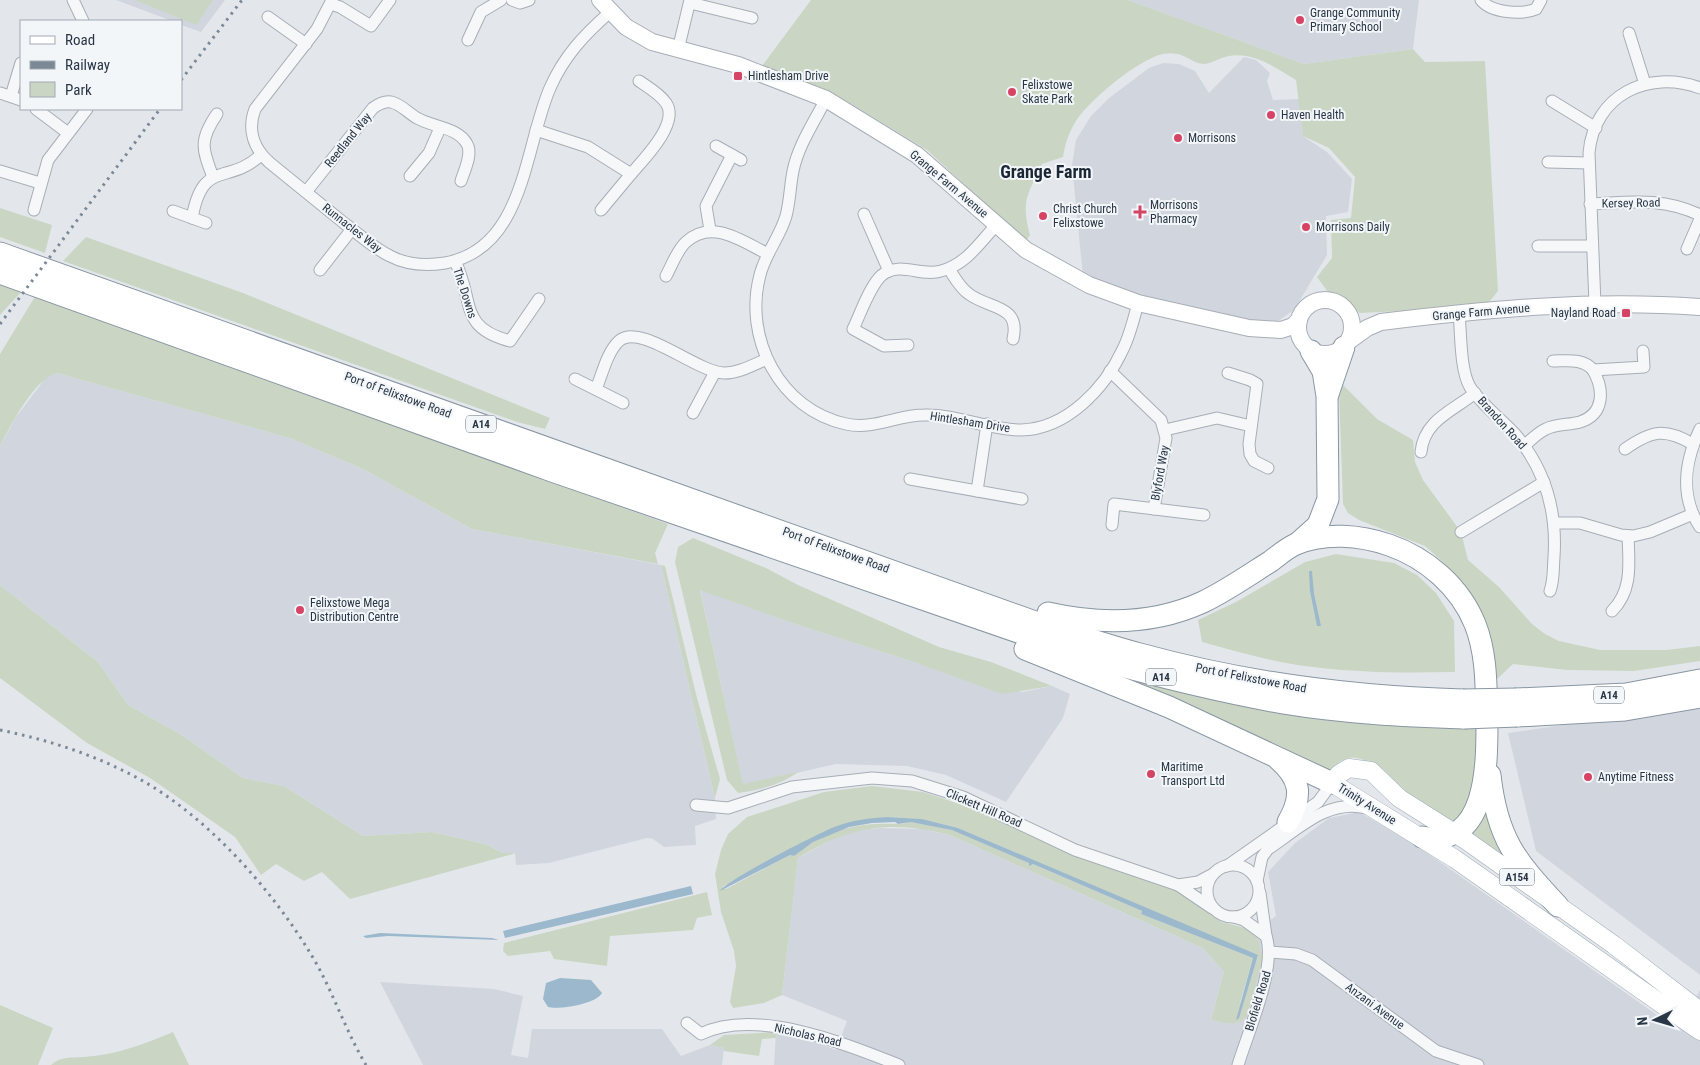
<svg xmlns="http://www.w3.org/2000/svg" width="1700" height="1065" font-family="'Roboto Condensed',sans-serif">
<rect width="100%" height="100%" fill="#e3e7ec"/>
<!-- built -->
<g fill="#d1d6de">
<polygon points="116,0 225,0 201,32 181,25 181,21 172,21"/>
<polygon points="1128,0 1419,0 1413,49 1304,64"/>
<polygon points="1244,57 1256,60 1270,73 1267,81 1273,100 1300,99 1303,136 1327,152 1352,179 1348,212 1326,216 1327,255 1294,310 1278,321 1253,323 1159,304 1083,277 1072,165 1076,140 1091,116 1109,98 1149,68 1163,63 1179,64 1195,71 1209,93"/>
<polygon points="57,373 290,438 363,469 472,529 661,565 715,798 716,819 695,826 696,845 664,847 653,839 647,838 549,863 516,865 515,853 503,853 485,844 432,832 363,836 284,786 243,778 180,734 128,705 98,662 0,585 0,446 16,417 47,376"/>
<polygon points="700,589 798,625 914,662 1022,692 1052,686 1070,694 1063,718 1006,802 946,775 907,766 836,764 743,785"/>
<polygon points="1700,705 1700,975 1536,851 1508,733"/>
<polygon points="1359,812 1416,845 1677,1029 1700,990 1700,1065 774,1065 776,1032 804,1038 836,1050 847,1021 782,995 798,858 831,840 856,830 880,828 922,829 952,836 1203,948 1224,972 1211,1020 1228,1023 1261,969 1253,932 1276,916 1268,872 1295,843 1329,818"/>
<polygon points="380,982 494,989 523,996 511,1055 528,1058 532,1029 662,1029 681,1056 710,1045 724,1048 722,1065 423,1065"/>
</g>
<!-- green -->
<g fill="#cad6c3" fill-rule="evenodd">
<polygon points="135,0 213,0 196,25"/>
<path d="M811 0H1128L1304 64 1413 49 1425 62 1485 61 1498 291 1485 307 1360 313 1343 300 1331 296 1317 277 1332 258 1331 220 1351 218 1355 177 1329 148 1303 136 1296 80C1276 68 1254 52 1229 56 1221 57 1211 64 1203 64 1190 63 1184 50 1163 54 1139 59 1089 100 1076 121 1069 132 1065 144 1063 157L1042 164C1027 196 1021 201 1030 235L1026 241 927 150 830 91 762 66Z"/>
<polygon points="0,208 52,225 45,253 0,237"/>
<polygon points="86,237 243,293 550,418 545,429 517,422 63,261"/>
<polygon points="0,282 21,292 0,315"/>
<path d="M36 295 668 524 655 553 658 564 472 529 363 469 290 438 57 373C34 379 11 425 0 446V354Z"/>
<polygon points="1341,383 1377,419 1413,440 1415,462 1423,480 1461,532 1468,560 1499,587 1532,624 1545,634 1559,641 1600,650 1666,650 1700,646 1700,661 1634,671 1567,670 1513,664 1495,681 1471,595 1443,562 1425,546 1359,520 1348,513 1343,504 1339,391"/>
<path d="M693 538 766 568 798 585 939 647 991 662 1052 686 1002 694 914 662 798 625 700 590 743 784 798 772C780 785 760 790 738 793L727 780 675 562 678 547Z"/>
<path d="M1336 554 1394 563 1417 575 1436 593 1454 621 1455 672C1408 673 1360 673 1313 667 1276 663 1238 652 1202 642L1198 620 1236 602 1305 562Z"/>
<polygon points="661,565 665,566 697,698 720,779 715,798"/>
<polygon points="0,585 98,662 128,705 180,734 243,778 284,786 363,836 432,832 485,844 503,853 516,853 350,899 322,872 304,881 276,864 261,875 235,837 150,778 87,743 0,678"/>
<path d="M1060 653 1479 725 1478 773 1470 804 1451 828C1435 817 1417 808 1403 795 1379 773 1357 736 1327 774L1167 695Z"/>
<path d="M872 786 923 792 969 807 1063 849 1174 888 1221 922 1246 928 1258 939 1263 958 1247 1016C1237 1028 1223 1022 1211 1020L1224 972 1203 948 952 836C892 819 850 826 798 858L782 995 764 1003 733 1008 730 1002 736 966 734 951 721 912 715 874 721 850 728 834 747 817 824 792ZM887 817 922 819 958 828 1258 956 1236 1017 1253 958 1141 914 1142 911 1033 864 1029 865 1030 863C1001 850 972 835 941 827 932 825 921 822 911 822 907 822 904 824 900 824 861 822 825 828 794 856L790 855 726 889 722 887C776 860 825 822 887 817Z"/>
<polygon points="1483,803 1506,858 1462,835"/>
<polygon points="707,892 712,915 697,918 693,930 610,936 607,966 554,959 550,951 508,956 503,951 504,943"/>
<polygon points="0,1005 53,1028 38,1065 0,1065"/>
<path d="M173 1032 189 1065H51C61 1056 71 1058 84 1057 116 1055 144 1044 173 1032Z"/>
<polygon points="776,1032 776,1038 762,1039 759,1056 724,1051 724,1048 710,1045 724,1035"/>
</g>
<!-- water -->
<g fill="#9cb8cd">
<polygon points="1309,571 1312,571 1314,594 1321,626 1317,626 1310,591"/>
<path d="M887 817 922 819 958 828 1258 955 1239 1018 1236 1020 1253 958 1141 914 1142 911 1033 864 1029 866V863L952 830 911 822 898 824 895 822 872 823 849 827 813 842 794 856 790 855 720 891C725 881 822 831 837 826 853 820 870 818 887 817Z"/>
<polygon points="691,886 693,894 505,938 503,931"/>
<polygon points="380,933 492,938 499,940 388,936 366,938 363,936"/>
<path d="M560 978 591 980 602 993C596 1004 559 1010 548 1007L543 999 546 983Z"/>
</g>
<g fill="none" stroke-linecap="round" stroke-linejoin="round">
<defs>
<g id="street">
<polyline points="73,0 83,21"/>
<path d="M332 0 317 29 255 109C247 130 254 149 270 163 295 183 319 203 344 223 359 234 373 248 390 256 407 265 426 266 445 263 525 249 524 148 550 88 564 56 584 35 610 12"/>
<polyline points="512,0 520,3 529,0"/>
<path d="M1481 0C1491 13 1522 15 1536 9L1541 0"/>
<polyline points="690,3 752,18"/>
<polyline points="331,4 340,7 371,26 390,0"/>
<polyline points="268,17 306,44"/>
<polyline points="1629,33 1645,84"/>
<polyline points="468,40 481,12 501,0"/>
<polyline points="678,50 690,0"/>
<polyline points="0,93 21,100"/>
<polyline points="11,96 21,63"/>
<path d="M826 99C814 122 798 146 793 171 790 186 790 201 786 216 780 237 765 254 760 275 743 338 780 410 846 424 874 430 897 415 924 415 957 414 989 430 1021 430 1067 429 1105 388 1123 349 1130 335 1134 318 1138 303"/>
<polyline points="1552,101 1596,128"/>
<polyline points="36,109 68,133"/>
<path d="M536 130 588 147 631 174C644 159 680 123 666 103 660 94 648 87 639 81"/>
<polyline points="716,146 741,160"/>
<polyline points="1548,162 1589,163"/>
<polyline points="0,171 40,183"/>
<polyline points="410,176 429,153 440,128"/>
<path d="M213 177C202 149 199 140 217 114"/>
<path d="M306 192 373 108C379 104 384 101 391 102 401 104 408 113 417 118 432 127 458 127 467 144 473 154 464 171 461 181"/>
<path d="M1590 204C1630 202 1663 197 1700 215"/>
<polyline points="34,210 48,160 87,109"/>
<polyline points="601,210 631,174"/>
<polyline points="173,211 206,223"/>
<polyline points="864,214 889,271"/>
<path d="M192 218C203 158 227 186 261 155"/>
<polyline points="710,230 706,206 732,155"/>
<polyline points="1538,246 1592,246"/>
<polyline points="1687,249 1700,219"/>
<path d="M455 261C475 302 458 327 510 341L539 299"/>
<path d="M949 269C955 278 960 288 969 294 988 309 1021 304 1013 339"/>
<polyline points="320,270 352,229"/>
<path d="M666 276C672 265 677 250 686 242 712 218 743 242 768 254"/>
<path d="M1595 304 1589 153C1594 95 1648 69 1700 88"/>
<path d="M1459 313C1461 333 1460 370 1470 387 1480 403 1502 420 1515 434 1545 469 1557 512 1554 557 1553 569 1554 580 1550 591"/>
<path d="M908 345 884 346 853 329C860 315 870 285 882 275 900 261 921 277 941 271 965 265 980 243 996 225"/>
<path d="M1553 361C1567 361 1583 358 1593 370L1644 367 1643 351"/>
<polyline points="1110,371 1161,420 1166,438 1154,509"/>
<polyline points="1228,373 1250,380 1257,384 1249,444 1250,454 1254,461 1268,468"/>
<polyline points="575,379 623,403"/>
<path d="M596 389C602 375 607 352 619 341 640 322 696 372 724 373 739 373 753 365 767 359"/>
<polyline points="693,413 715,372"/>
<path d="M1700 429C1685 461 1679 495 1700 527"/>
<polyline points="1165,430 1217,418 1251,426"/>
<path d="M1524 446C1531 440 1537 433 1546 429 1556 424 1569 425 1580 422 1605 414 1604 389 1593 370"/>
<path d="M1625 449C1652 430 1665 428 1693 444"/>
<path d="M1421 452C1424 420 1453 411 1475 393"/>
<polyline points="910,479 1022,499"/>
<polyline points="977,491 987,424"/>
<polyline points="1554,523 1580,523 1621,535 1633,536 1650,532 1693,514"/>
<polyline points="1112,525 1114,504 1204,515"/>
<polyline points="1461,532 1544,482"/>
<path d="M1612 611C1633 590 1629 563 1628 536"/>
<polyline points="696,805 728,808 792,787 872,778 912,781 963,797 1075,850 1178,885"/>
<circle cx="1233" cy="891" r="26"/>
<polyline points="1227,866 1318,802 1332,783"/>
<path d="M1257 881 1262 857 1268 849C1297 830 1328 798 1366 808"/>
<polyline points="1212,908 1178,885 1198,882 1213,874"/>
<polyline points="1234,917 1244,920 1266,936 1260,893"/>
<polyline points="1270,952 1296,954 1312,960 1436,1051 1478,1065"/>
<path d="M687 1023 701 1034C756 1007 846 1044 899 1065"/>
<path d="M1238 1065C1248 1032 1277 967 1266 936"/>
</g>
<g id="secondary">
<polyline points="600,0 626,27 652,42 738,65 826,99 917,155 1026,250 1089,285 1138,303 1249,328 1281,330 1293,326 1299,320"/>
<circle cx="1325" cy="327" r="27"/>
<path d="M1349 341 1367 328 1381 322C1487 309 1593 299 1700 307"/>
</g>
<polyline id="primary" points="1700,1011 1614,945 1467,841 1399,798 1371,771 1349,768 1339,774 1332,783 1455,859 1700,1031"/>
<g id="highway">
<path d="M0 253 1038 623C1072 633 1106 645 1140 654 1245 683 1354 697 1463 700"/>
<path d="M0 273 552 471 1099 660C1160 677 1221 692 1283 703 1343 713 1404 716 1464 718"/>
<polyline points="1328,394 1344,347"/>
<polyline points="1298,543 1318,525 1328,499 1327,396 1323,371 1311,351"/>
<path d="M1048 613C1101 625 1153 625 1203 602 1226 591 1249 575 1271 561 1279 555 1287 548 1296 544 1325 532 1360 535 1389 545 1427 558 1460 587 1475 624 1487 654 1486 687 1487 718 1487 761 1489 849 1422 837"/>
<polyline points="1025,649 1169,707 1332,783"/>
<polyline points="1517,699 1626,694 1700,680"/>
<polyline points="1517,716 1625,710 1700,697"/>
<path d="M1278 759C1301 779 1303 796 1288 822"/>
<path d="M1490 775C1497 839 1516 861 1558 906"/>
</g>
</defs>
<!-- street casing -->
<use href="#street" stroke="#a7aeb7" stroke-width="13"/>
<!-- secondary casing -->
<use href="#secondary" stroke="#a7aeb7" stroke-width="18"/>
<!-- primary casing -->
<use href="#primary" stroke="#a1acb8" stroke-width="19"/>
<!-- highway casing -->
<use href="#highway" stroke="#8996a3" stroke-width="23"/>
<!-- street -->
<use href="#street" stroke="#f6f7f9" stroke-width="11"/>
<!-- secondary -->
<use href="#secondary" stroke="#fff" stroke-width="16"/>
<!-- primary -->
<use href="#primary" stroke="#fff" stroke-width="18"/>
<!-- highway -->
<use href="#highway" stroke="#fff" stroke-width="21"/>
<!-- rail -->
<g stroke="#7b8896" stroke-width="3" stroke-dasharray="2.5 5" stroke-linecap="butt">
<polyline points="181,80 242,0"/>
<polyline points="0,324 160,109"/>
<path d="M0 730C44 739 86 752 126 772 200 808 270 886 312 956 333 991 345 1030 366 1065"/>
</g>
<defs>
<g id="highway-bridge">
<polyline points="1463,700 1517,699"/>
<polyline points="1464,718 1517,716"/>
</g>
</defs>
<!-- highway-bridge casing -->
<use href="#highway-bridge" stroke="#8996a3" stroke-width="23" stroke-linecap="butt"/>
<!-- highway-bridge -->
<use href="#highway-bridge" stroke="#fff" stroke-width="21"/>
</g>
<!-- markers -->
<g fill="#d54365" stroke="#f3f6f9" stroke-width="2">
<circle cx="1300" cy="20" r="5"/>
<rect x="733" y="71" width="10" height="10" rx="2.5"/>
<circle cx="1012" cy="92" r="5"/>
<circle cx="1271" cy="115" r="5"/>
<circle cx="1178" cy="138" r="5"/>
<path d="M1137.5 204.5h5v5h5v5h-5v5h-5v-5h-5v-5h5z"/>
<circle cx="1043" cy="216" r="5"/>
<circle cx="1306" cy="227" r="5"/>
<rect x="1621" y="308" width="10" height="10" rx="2.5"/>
<circle cx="300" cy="610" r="5"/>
<circle cx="1151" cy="774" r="5"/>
<circle cx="1588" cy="777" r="5"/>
</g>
<g text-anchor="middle" stroke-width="4" stroke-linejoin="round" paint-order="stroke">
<!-- shield labels -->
<g fill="#f3f6f9" stroke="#66707b" stroke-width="1">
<rect x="466" y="415.5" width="30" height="17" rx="4"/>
<rect x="1146" y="668.5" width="30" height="17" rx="4"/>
<rect x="1594" y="686.5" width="30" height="17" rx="4"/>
<rect x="1499.5" y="868.5" width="35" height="17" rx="4"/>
</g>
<g font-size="11" font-weight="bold" fill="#293645">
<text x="481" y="428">A14</text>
<text x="1161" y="681">A14</text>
<text x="1609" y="699">A14</text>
<text x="1517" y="881">A154</text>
</g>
<!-- poi labels -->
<g font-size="12" fill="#293645" stroke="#f3f6f9" text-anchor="start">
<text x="1310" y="17">Grange Community<tspan x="1310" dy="14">Primary School</tspan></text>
<text x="748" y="80">Hintlesham Drive</text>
<text x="1022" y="89">Felixstowe<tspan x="1022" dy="14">Skate Park</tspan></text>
<text x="1281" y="119">Haven Health</text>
<text x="1188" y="142">Morrisons</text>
<text x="1150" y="209">Morrisons<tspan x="1150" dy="14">Pharmacy</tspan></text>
<text x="1053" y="213">Christ Church<tspan x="1053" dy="14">Felixstowe</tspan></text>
<text x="1316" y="231">Morrisons Daily</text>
<text x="1616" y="317" text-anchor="end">Nayland Road</text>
<text x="310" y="607">Felixstowe Mega<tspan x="310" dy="14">Distribution Centre</tspan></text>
<text x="1161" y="771">Maritime<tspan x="1161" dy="14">Transport Ltd</tspan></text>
<text x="1598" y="781">Anytime Fitness</text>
</g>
<!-- street labels -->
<g font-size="12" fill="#293645" stroke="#f3f6f9">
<text transform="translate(348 140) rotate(-51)" y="4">Reedland Way</text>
<text transform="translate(949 184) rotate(40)" y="4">Grange Farm Avenue</text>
<text transform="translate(1631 203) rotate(-1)" y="4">Kersey Road</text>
<text transform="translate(352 228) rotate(38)" y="4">Runnacles Way</text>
<text transform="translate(465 293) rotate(72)" y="4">The Downs</text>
<text transform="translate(1481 312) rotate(-5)" y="4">Grange Farm Avenue</text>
<text transform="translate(398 395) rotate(20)" y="4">Port of Felixstowe Road</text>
<text transform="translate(970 422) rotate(9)" y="4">Hintlesham Drive</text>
<text transform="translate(1502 423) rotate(48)" y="4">Brandon Road</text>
<text transform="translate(1160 473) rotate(-80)" y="4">Blyford Way</text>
<text transform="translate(836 550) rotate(20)" y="4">Port of Felixstowe Road</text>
<text transform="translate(1251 678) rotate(11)" y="4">Port of Felixstowe Road</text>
<text transform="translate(1367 804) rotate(32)" y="4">Trinity Avenue</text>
<text transform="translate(984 808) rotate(23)" y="4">Clickett Hill Road</text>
<text transform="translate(1258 1001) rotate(-73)" y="4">Blofield Road</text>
<text transform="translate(1375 1006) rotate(36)" y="4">Anzani Avenue</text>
<text transform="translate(808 1035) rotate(13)" y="4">Nicholas Road</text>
</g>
<!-- district labels -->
<g font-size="18" font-weight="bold" fill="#1c2736" stroke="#f3f6f9">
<text x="1046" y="178">Grange Farm</text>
</g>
</g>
<!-- legend -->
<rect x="20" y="20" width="162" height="90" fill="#f3f6f9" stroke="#a2a9b1"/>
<rect x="30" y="36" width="25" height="8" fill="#ffffff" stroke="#a2a9b1"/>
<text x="65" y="45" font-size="15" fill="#293645">Road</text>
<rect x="30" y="61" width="25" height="8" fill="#7b8896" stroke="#a2a9b1"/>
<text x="65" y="70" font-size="15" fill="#293645">Railway</text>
<rect x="30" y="82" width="25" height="15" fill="#cad6c3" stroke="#a2a9b1"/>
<text x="65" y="95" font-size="15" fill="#293645">Park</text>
<!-- north arrow -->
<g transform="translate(1655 1020) rotate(265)" stroke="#f3f6f9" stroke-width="4" paint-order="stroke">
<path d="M0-4L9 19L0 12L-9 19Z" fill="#293645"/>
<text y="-8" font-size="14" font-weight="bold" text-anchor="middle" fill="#293645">N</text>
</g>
</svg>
